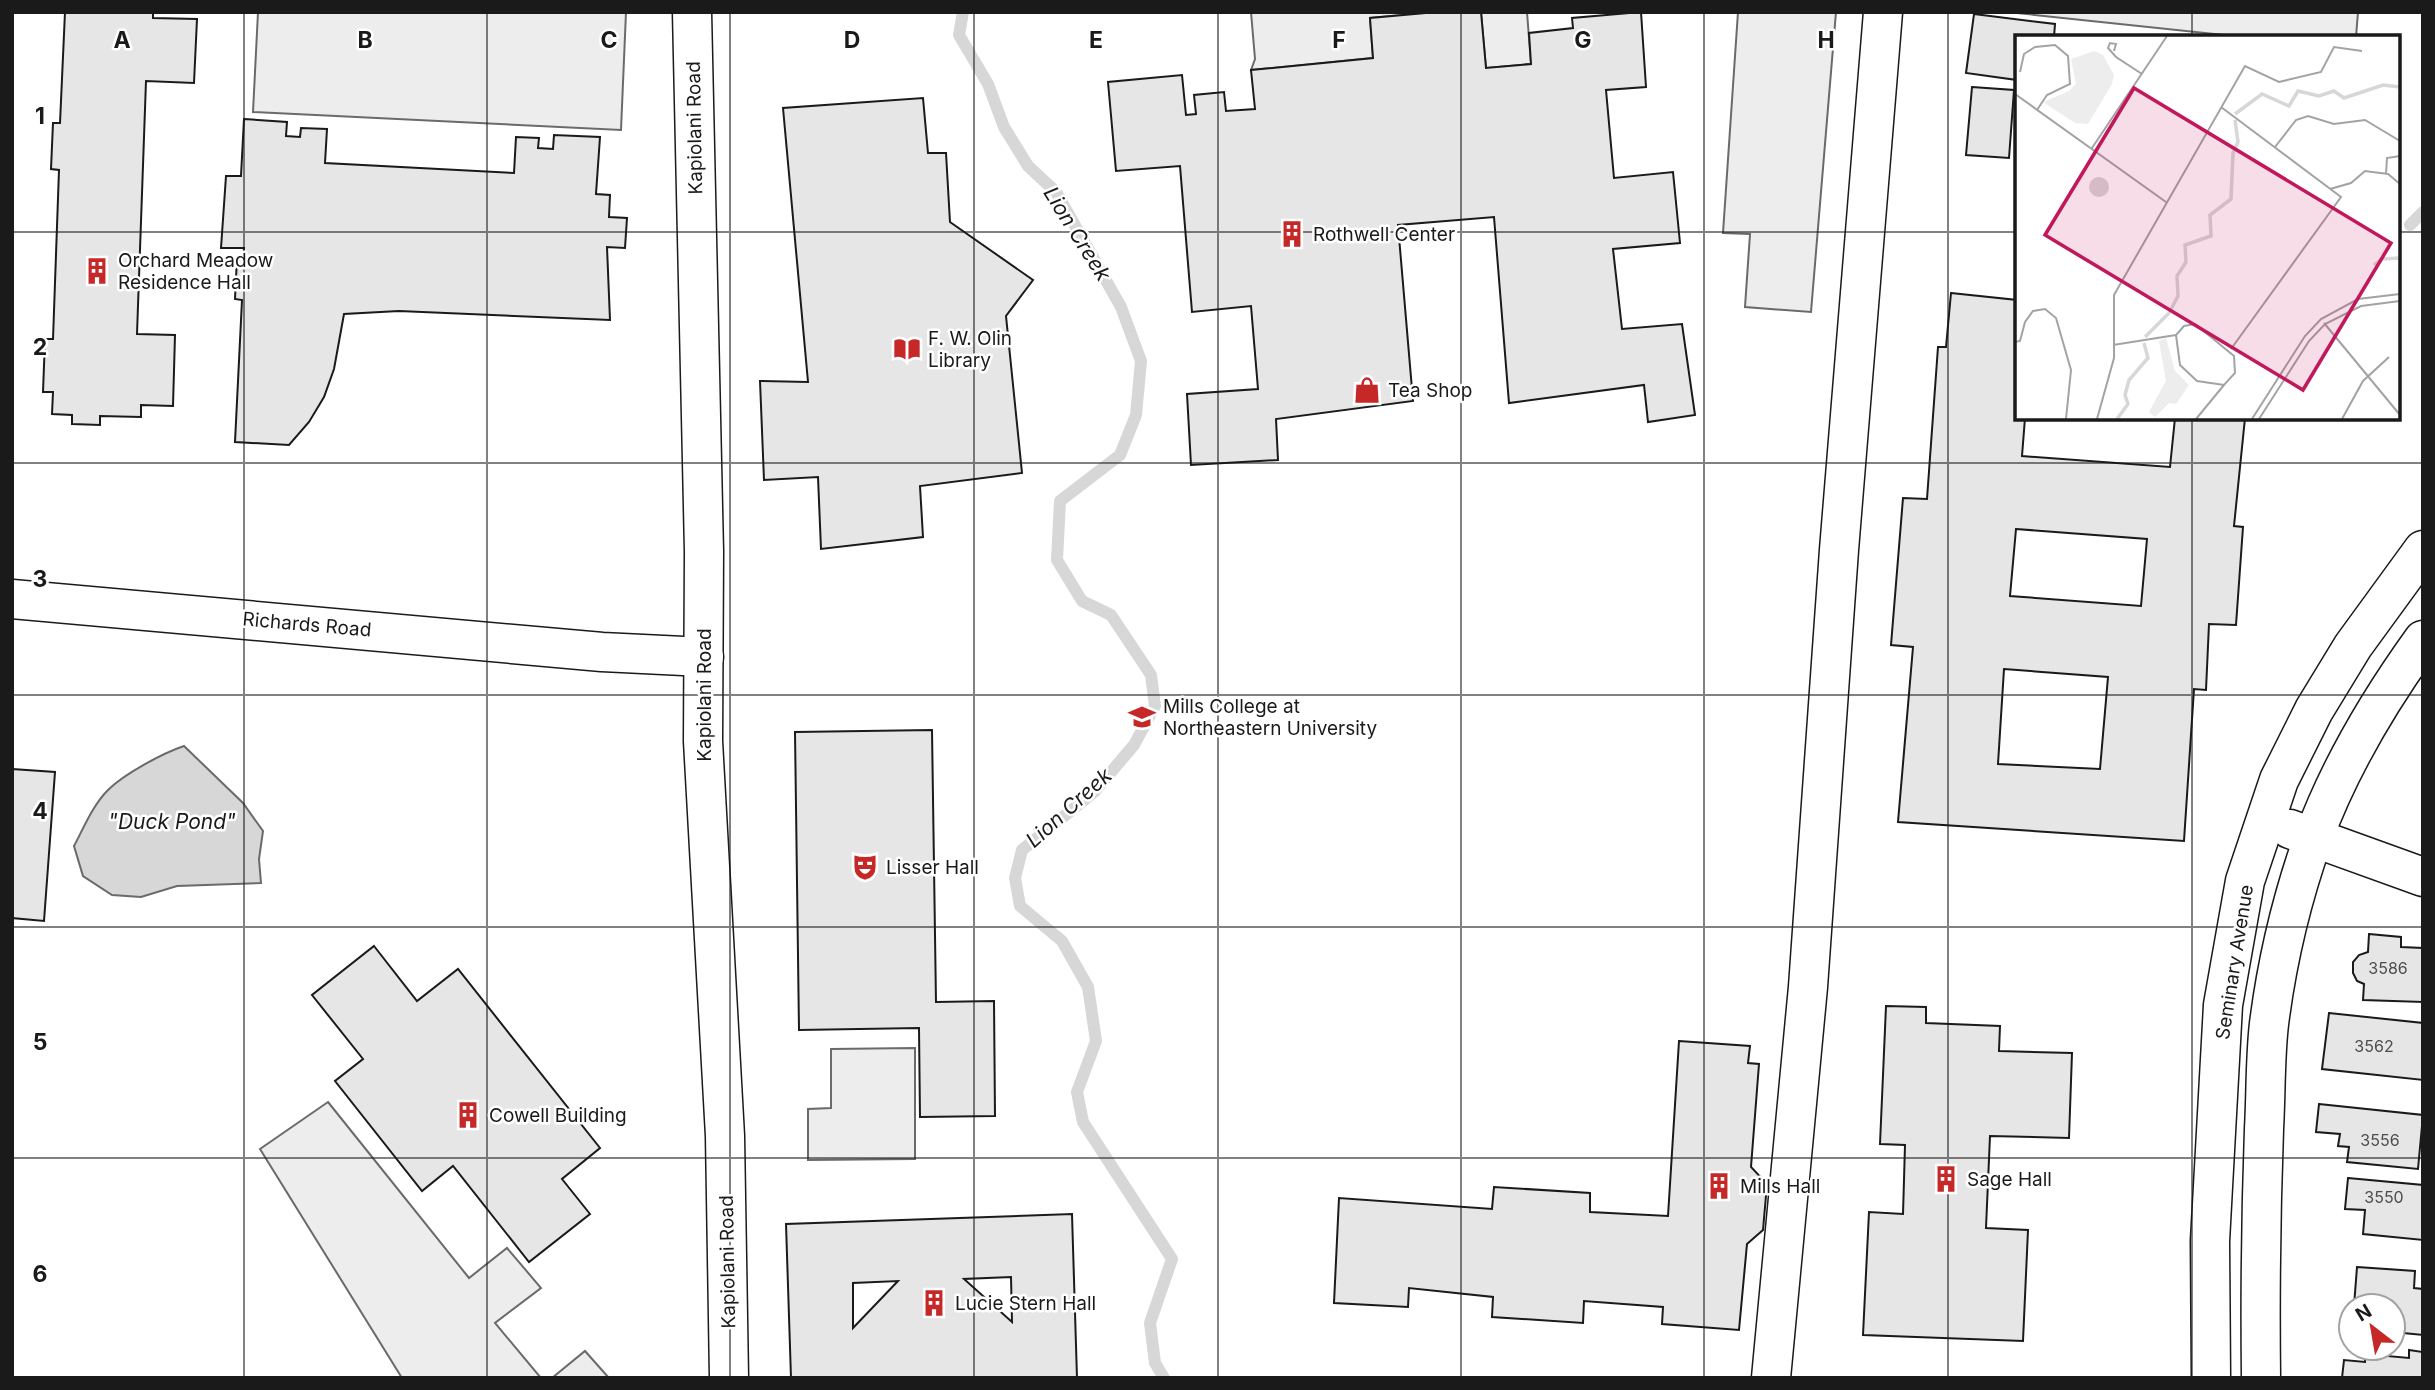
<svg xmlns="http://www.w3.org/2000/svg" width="2435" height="1390" font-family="Inter,sans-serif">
<rect width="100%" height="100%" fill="#fff"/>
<!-- built -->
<g fill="#ededed" stroke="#6a6a6a" stroke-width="2">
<polygon points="258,12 626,12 621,130 253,112"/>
<polygon points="1251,12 1437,12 1370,18 1373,58 1251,70 1255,59"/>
<polygon points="1481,12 1527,12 1531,64 1486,68"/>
<polygon points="1738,12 1836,12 1811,312 1745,307 1750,234 1723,233"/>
<polygon points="2007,12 2358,12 2356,37 2243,37"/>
<polygon points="915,1048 915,1159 808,1160 808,1109 831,1108 831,1049"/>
<polygon points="328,1102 469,1278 507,1248 541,1288 495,1323 541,1378 402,1378 260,1149"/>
<polygon points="585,1351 609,1378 552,1378"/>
</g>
<!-- water -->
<path fill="#d7d7d7" stroke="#6a6a6a" stroke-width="2" d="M184 746 243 803 263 831 259 859 261 883 177 886 141 897 112 895 83 876 74 846C84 827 93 805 108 790 124 774 163 753 184 746Z"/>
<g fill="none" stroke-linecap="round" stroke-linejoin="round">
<!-- stream -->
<g stroke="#d7d7d7" stroke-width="12">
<polyline points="963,12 959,35 988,84 1004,127 1028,166 1056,192 1121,307 1141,361 1136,415 1120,455 1060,501 1057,560 1082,601 1111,615 1151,675 1155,706 1134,745 1094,792 1022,850 1015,878 1020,906 1062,941 1088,987 1096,1041 1077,1092 1083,1122 1172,1259 1150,1323 1155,1363 1164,1378"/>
<polyline points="2410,225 2423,212"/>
</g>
</g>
<!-- building -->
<g fill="#e6e6e6" stroke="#1a1a1a" stroke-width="2" fill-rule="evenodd">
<polygon points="65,12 153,12 153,18 197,19 194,83 146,81 137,334 175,335 173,406 141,405 141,417 100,416 100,425 72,424 72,415 52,414 53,392 43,392 45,339 53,339 59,170 51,169 53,123 60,123"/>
<polygon points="1437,12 1481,12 1486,68 1531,64 1529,33 1573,28 1572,18 1641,12 1646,87 1606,90 1614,178 1673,172 1680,243 1613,249 1622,329 1682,324 1695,415 1648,422 1644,385 1509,403 1494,217 1398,225 1413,401 1276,419 1278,460 1191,465 1187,394 1258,389 1251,306 1192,312 1180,166 1116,171 1108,82 1182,75 1186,115 1196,114 1194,95 1224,92 1226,111 1255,109 1251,70 1373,58 1370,18"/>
<polygon points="1974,14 2055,24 2054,37 2017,37 2017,80 1966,73"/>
<polygon points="1972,87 2014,90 2009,158 1966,155"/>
<polygon points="923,98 928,153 946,153 950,222 1033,280 1006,316 1022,473 920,486 923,537 821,549 818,477 764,480 760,381 808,382 783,108"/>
<polygon points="244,119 287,122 286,136 300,137 301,128 327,129 325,163 514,173 516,137 539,138 538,148 553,149 554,135 600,137 596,194 610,195 609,217 627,218 625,248 607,247 610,320 399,311 344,314 334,369 324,397 309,422 289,445 235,442 242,300 235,299 237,258 243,259 244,248 221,248 226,176 241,176"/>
<path d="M1951 293 2017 300V418H2025L2022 456 2170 467 2175 418H2245L2234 526 2243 527 2236 625 2209 624 2206 690 2194 689 2184 841 1898 822 1913 647 1891 645 1903 498 1927 499 1938 347H1946ZM2016 529 2147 539 2141 606 2010 596ZM2004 669 2108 677 2100 769 1998 764Z"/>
<polygon points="932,730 936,1002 994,1001 995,1116 920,1117 919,1028 799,1030 795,732"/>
<polygon points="12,769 55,772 44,921 12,918"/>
<polygon points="2369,934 2401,937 2401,947 2423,948 2423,1002 2363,1000 2364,984 2357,981 2353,973 2353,962 2359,955 2368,952"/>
<polygon points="374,946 417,1001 458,969 600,1148 562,1179 590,1214 529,1262 453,1166 422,1191 335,1081 363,1059 312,995"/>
<polygon points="1886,1006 1926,1007 1926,1023 2000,1026 1999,1051 2072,1053 2069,1138 1990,1136 1986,1228 2028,1230 2023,1341 1863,1335 1869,1212 1903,1214 1905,1145 1880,1144"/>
<polygon points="2329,1013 2423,1023 2423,1080 2322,1069"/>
<polygon points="1679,1041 1750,1046 1748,1063 1759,1064 1751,1167 1767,1184 1763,1230 1747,1244 1739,1330 1662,1324 1663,1307 1584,1301 1583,1323 1492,1317 1493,1297 1409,1288 1408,1307 1334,1303 1339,1198 1492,1209 1494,1187 1590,1193 1590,1212 1668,1216"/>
<polygon points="2319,1104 2423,1115 2418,1169 2347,1162 2349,1147 2338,1146 2340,1134 2316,1132"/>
<polygon points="2348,1178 2423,1185 2423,1240 2363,1234 2365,1210 2345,1209"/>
<path d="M1072 1214 1077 1378H791L786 1224ZM1011 1277 1012 1322 964 1279ZM898 1281 853 1328V1283Z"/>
<polygon points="2357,1267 2415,1271 2414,1288 2423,1289 2423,1335 2393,1332 2393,1306 2354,1306"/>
<polygon points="2409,1350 2423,1352 2423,1378 2342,1378 2344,1360 2365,1362 2365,1354 2409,1358"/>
</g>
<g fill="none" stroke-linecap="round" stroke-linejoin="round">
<defs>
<g id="minor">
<polyline points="692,12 704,552 703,741 725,1136 729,1378"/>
<polyline points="12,599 602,652 704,657"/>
<polyline points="2290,829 2423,877"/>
<polyline points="1771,1378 1808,987 1839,550 1883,12"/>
<polyline points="2211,1378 2210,1241 2223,1005 2245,881 2279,780 2314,710 2353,646 2423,550"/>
<path d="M2261 1378C2260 1295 2261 1212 2264 1129 2266 1094 2265 1058 2269 1024 2277 961 2292 898 2313 839 2339 768 2379 701 2423 640"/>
</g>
</defs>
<!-- minor casing -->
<use href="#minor" stroke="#1a1a1a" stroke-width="41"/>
<!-- minor -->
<use href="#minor" stroke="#fff" stroke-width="38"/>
</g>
<!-- grid -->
<path fill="none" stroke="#1a1a1a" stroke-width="2" stroke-opacity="0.55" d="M244 12V1378M487 12V1378M730 12V1378M974 12V1378M1218 12V1378M1461 12V1378M1704 12V1378M1948 12V1378M2192 12V37M12 232H2017M2398 232H2423M2192 418V1378M12 463H2423M12 695H2423M12 927H2423M12 1158H2423"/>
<!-- icons -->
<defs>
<symbol id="building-bare" viewBox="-9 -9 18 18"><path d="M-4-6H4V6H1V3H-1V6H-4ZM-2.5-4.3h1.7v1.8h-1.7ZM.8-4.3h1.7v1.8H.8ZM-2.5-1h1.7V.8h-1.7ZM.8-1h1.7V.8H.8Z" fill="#c62828" stroke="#fff" stroke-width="2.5" paint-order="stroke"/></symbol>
<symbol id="library-bare" viewBox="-9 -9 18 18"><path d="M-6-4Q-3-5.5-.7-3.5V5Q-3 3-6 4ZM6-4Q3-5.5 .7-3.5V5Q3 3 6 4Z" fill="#c62828" stroke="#fff" stroke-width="2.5" paint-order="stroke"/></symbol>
<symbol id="shop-bare" viewBox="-9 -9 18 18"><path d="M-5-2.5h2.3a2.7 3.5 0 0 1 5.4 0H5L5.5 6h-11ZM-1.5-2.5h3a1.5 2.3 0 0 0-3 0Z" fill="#c62828" stroke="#fff" stroke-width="2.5" paint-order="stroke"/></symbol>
<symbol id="university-bare" viewBox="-9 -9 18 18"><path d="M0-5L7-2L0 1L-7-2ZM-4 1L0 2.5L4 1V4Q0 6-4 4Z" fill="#c62828" stroke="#fff" stroke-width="2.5" paint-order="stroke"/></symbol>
<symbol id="theatre-bare" viewBox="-9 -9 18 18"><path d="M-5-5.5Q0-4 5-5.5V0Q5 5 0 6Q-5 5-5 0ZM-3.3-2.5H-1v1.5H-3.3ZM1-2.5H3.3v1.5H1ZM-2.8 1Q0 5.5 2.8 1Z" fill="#c62828" stroke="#fff" stroke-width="2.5" paint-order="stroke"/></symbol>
</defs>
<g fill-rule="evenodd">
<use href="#building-bare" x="1273" y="215" width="38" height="38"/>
<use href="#building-bare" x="78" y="252" width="38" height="38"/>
<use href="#library-bare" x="888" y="330" width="38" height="38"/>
<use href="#shop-bare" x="1348" y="371" width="38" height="38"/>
<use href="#university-bare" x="1123" y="698" width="38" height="38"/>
<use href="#theatre-bare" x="846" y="848" width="38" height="38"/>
<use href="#building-bare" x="449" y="1096" width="38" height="38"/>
<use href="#building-bare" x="1927" y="1160" width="38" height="38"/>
<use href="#building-bare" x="1700" y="1167" width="38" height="38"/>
<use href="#building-bare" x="915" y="1284" width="38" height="38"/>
</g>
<g text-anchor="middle" stroke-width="5" stroke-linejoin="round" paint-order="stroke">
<!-- number labels -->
<g font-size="16" fill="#4d4d4d">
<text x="2388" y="974">3586</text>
<text x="2374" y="1052">3562</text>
<text x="2380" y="1146">3556</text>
<text x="2384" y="1203">3550</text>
</g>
<!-- street labels -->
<g font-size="19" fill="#1a1a1a" stroke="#fff">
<text transform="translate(694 128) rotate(-91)" y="7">Kapiolani Road</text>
<text transform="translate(307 624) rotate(5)" y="7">Richards Road</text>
<text transform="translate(704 695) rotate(-90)" y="7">Kapiolani Road</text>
<text transform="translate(2234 962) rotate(-81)" y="7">Seminary Avenue</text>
<text transform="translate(727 1262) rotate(-91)" y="7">Kapiolani Road</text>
</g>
<!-- poi labels -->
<g font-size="19" fill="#1a1a1a" stroke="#fff" text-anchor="start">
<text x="1313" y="241">Rothwell Center</text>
<text x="118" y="267">Orchard Meadow<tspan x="118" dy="22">Residence Hall</tspan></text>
<text x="928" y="345">F. W. Olin<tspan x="928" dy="22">Library</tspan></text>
<text x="1388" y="397">Tea Shop</text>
<text x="1163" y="713">Mills College at<tspan x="1163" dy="22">Northeastern University</tspan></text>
<text x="886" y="874">Lisser Hall</text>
<text x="489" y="1122">Cowell Building</text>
<text x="1967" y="1186">Sage Hall</text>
<text x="1740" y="1193">Mills Hall</text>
<text x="955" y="1310">Lucie Stern Hall</text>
</g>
<!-- water labels -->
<g font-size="21" font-style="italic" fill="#1a1a1a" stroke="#fff">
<text transform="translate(1077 234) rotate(58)" y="7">Lion Creek</text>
<text transform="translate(1069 808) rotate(-42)" y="7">Lion Creek</text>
<text x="172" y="829">"Duck Pond"</text>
</g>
</g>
<!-- overview -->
<g transform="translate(2015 35)">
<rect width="385" height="385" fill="#fff"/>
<path d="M79 16 88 20 99 40 97 49 73 89 60 88 28 67 54 56 61 49 56 24ZM151 303 160 336 174 350 161 369 154 368 140 382 134 377 151 346 144 306Z" fill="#ededed"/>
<path d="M74 152a10 10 0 1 1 20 0a10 10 0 1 1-20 0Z" fill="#d7d7d7"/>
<path fill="none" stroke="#d7d7d7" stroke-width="3.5" d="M220 79 247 59 274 71 283 56 304 61 319 56 329 63 368 50 385 52M359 230 367 224 385 223M130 302 154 278 163 261 162 241 171 227 170 210 196 201 195 180 216 164 218 118 223 107 220 85M102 384 113 369 110 360 114 345 133 323 129 308"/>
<path fill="none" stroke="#a3a3a3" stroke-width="2" d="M99 16 101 9 95 8 93 13 101 22 127 39M5 37 9 19 20 12 40 10 53 21 55 49 32 60 22 75M0 59 151 167M206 72 326 162 216 314M260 112 281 85 293 81 319 89 350 85 385 106M77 113 152 1M371 139 372 123 385 121M315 154 336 148 350 136 373 139 385 149M309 288 385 380M180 289 219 321 220 338 209 350 182 346 165 330 161 300 169 291ZM0 307 5 306 10 287 18 276 30 274 41 283 56 335 51 384M98 310 161 300M82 384 99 323V260L230 31 264 47 306 37 319 12 347 16M181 384 209 350M237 384 290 301 306 284 343 264 385 259M244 384 294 306 310 289 346 271 385 266M327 384 348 346 374 322"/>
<path fill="#c2185b" fill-opacity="0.15" stroke="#c2185b" stroke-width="3.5" d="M119 53 376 208 288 355 30 200Z"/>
<rect width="385" height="385" fill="none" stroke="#1a1a1a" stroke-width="3.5"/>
</g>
<g font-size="23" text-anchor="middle" font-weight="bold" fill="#1a1a1a" stroke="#fff" stroke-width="5" stroke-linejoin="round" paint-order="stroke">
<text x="122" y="48">A</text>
<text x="365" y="48">B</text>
<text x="609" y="48">C</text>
<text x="852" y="48">D</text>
<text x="1096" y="48">E</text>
<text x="1339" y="48">F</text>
<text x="1583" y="48">G</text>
<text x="1826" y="48">H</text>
<text x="40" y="124">1</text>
<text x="40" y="355">2</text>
<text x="40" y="587">3</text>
<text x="40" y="819">4</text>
<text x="40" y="1050">5</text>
<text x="40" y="1282">6</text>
</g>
<!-- border -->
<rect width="2435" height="1390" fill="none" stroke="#1a1a1a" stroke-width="28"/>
<!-- north arrow -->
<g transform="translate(2372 1327) rotate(329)"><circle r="33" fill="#ffffff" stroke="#a3a3a3" stroke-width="2"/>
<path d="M0-5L12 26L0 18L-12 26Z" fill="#c62828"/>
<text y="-10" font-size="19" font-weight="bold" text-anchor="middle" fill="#1a1a1a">N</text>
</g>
</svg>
